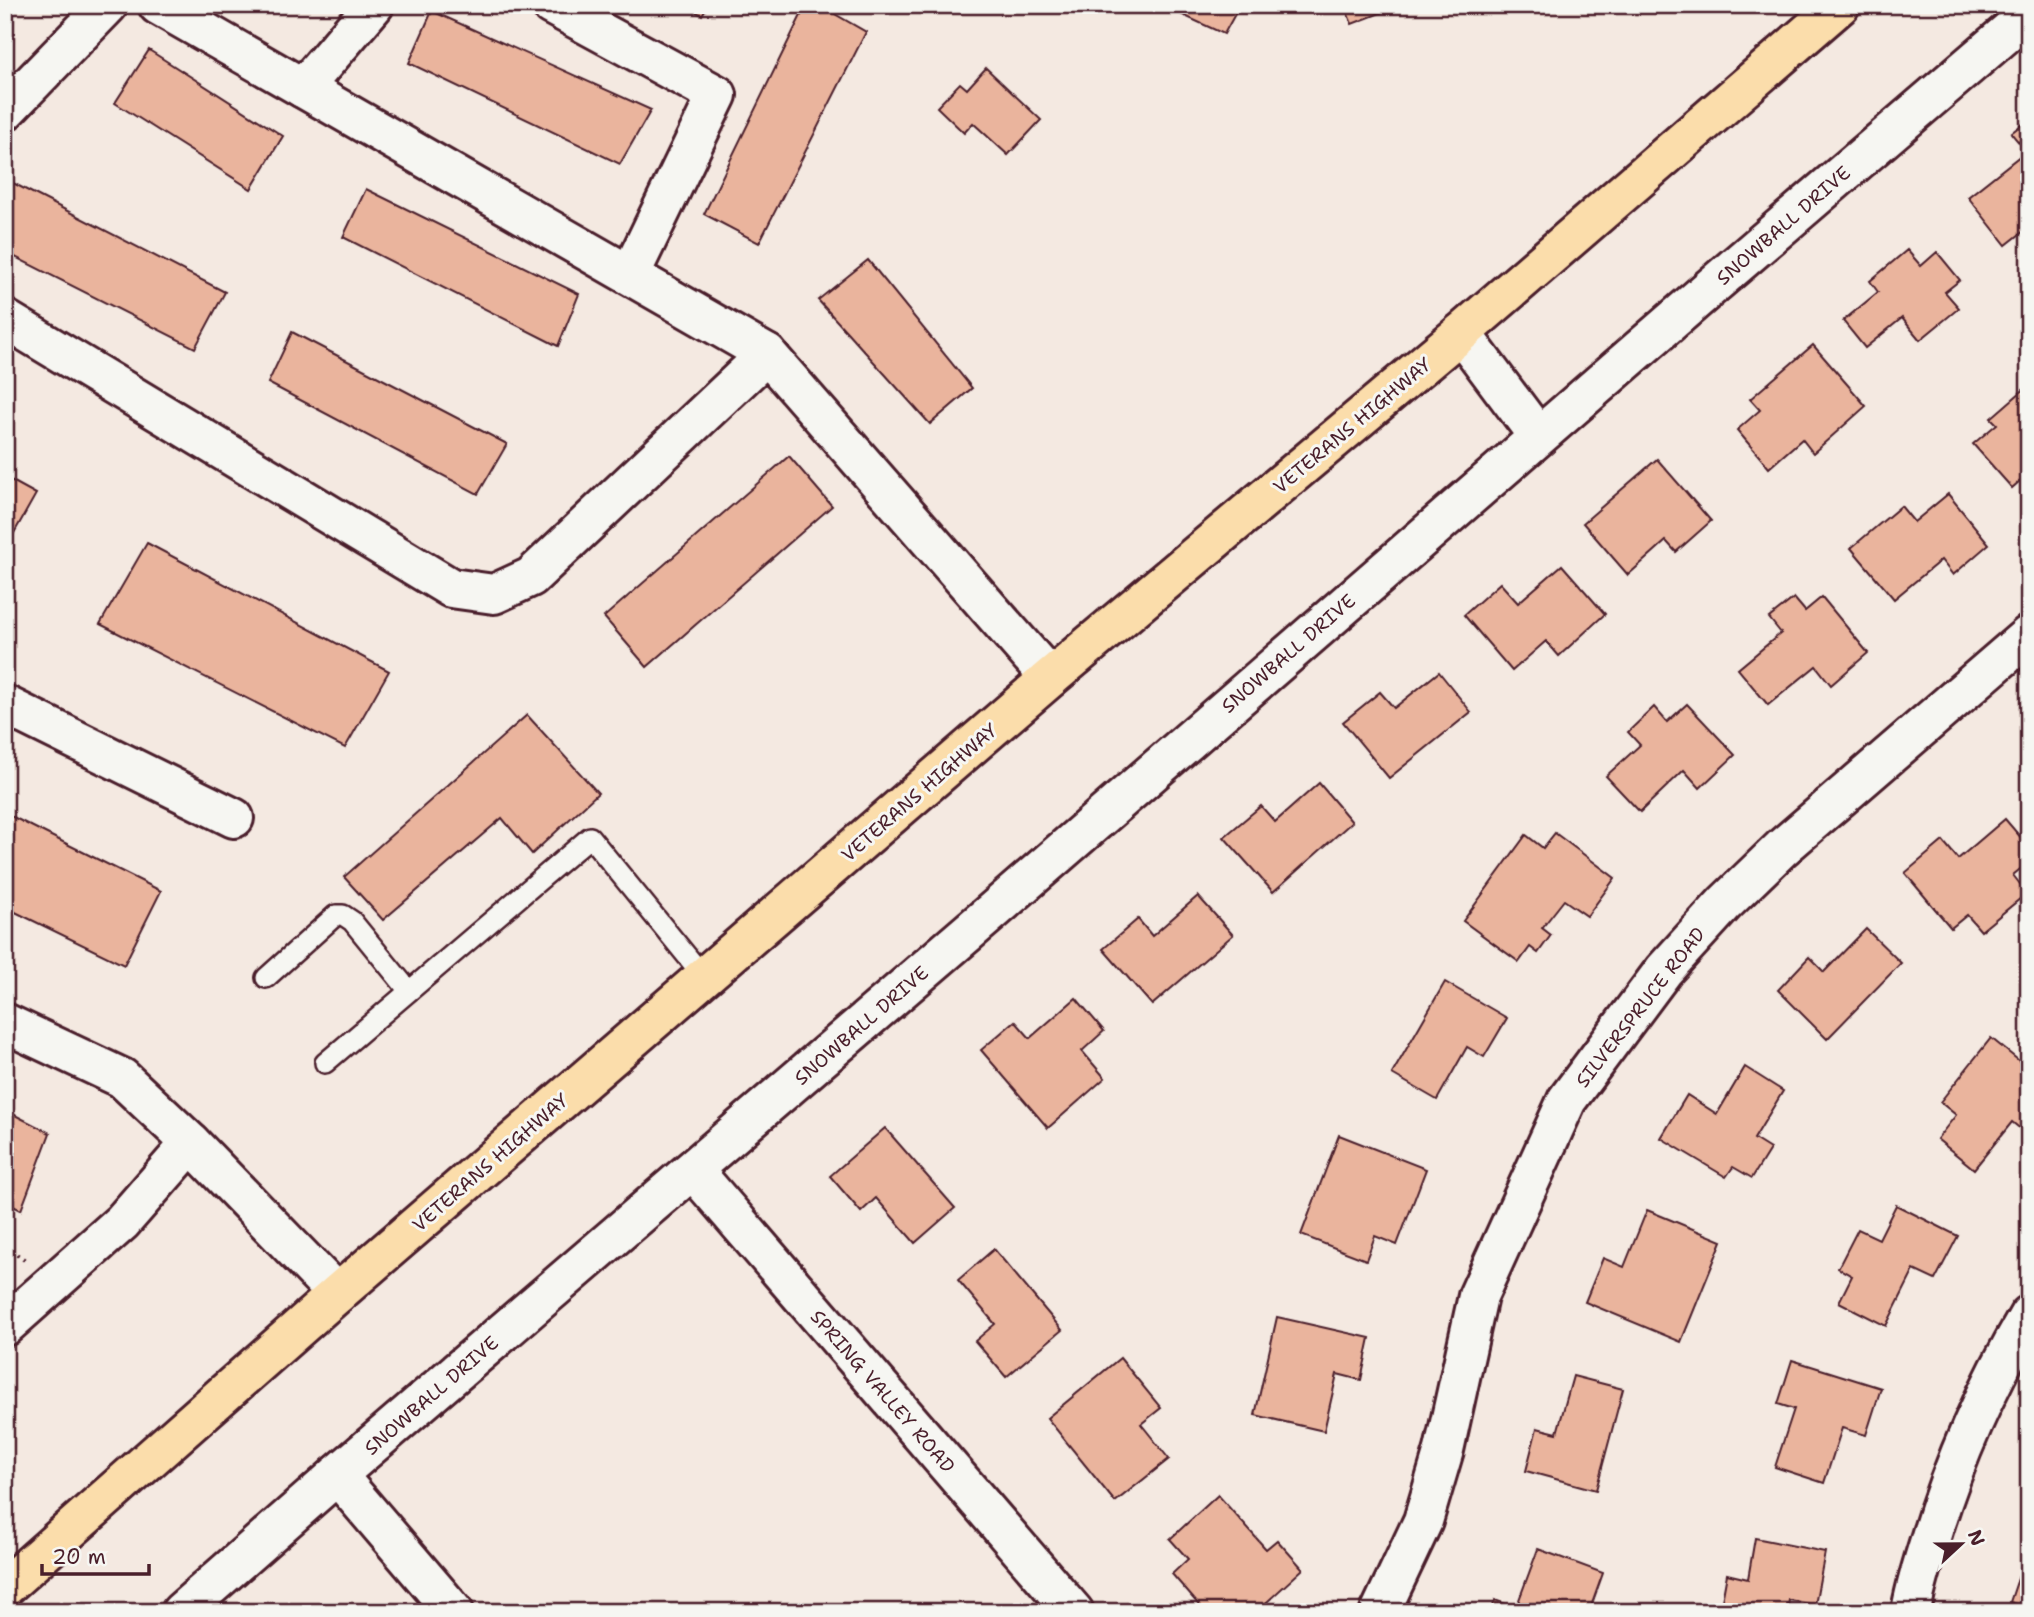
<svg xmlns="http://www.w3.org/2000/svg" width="2034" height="1617" font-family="'Shantell Sans',sans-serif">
<rect width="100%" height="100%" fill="#f4e9e1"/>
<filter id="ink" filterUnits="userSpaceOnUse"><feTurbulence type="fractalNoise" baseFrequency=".0143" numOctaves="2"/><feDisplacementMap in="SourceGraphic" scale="14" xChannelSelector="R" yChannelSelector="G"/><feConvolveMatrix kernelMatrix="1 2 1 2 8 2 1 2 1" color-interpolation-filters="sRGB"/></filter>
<g filter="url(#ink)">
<!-- building -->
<g fill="#eab49d" stroke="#4a1f2b" stroke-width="2">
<polygon points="682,5 708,5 702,15"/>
<polygon points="806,5 819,5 866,32 759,243 704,214"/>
<polygon points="1161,5 1240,5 1224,34"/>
<polygon points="1344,5 1401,5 1352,24"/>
<polygon points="432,11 651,110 620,164 409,63"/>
<polygon points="149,50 283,136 251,189 115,103"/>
<polygon points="986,68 1041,120 1008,155 973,123 964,133 937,107 960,83 967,89"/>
<polygon points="2029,119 2029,227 2006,245 1968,197 2026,151 2011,133"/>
<polygon points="11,182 225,292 195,348 5,252 5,191"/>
<polygon points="366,189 579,294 558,346 343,237"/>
<polygon points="1907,250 1921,266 1937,252 1960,280 1945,292 1959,308 1920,340 1902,318 1865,348 1843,321 1878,292 1870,281"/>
<polygon points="868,260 972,388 930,424 818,300"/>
<polygon points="292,332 507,444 478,494 268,383"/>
<polygon points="1813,345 1866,406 1813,453 1802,439 1769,468 1737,430 1760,410 1750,399"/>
<polygon points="2029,385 2029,473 2012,488 1973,444 1997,424 1991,418"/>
<polygon points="789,456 832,506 647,667 604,617"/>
<polygon points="1657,459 1711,521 1676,552 1666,541 1628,575 1583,523"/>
<polygon points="5,477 36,494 5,549"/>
<polygon points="1948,494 1989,544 1953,575 1941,560 1894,599 1851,548 1901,506 1914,522"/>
<polygon points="147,543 389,671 345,748 100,624"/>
<polygon points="1562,565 1605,614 1559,656 1546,641 1512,671 1464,615 1500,583 1518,603"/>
<polygon points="1822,597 1868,653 1831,685 1816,666 1768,705 1738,669 1781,633 1769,618 1794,598 1805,611"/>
<polygon points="1439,672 1471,712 1389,778 1343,722 1380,692 1394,708"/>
<polygon points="1687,704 1735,755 1700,788 1684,770 1640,812 1606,776 1640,745 1628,732 1654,707 1667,722"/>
<polygon points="527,715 598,793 532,854 502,818 383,920 344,877"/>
<polygon points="1319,783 1352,822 1273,892 1224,837 1261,806 1275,822"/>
<polygon points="5,813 161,891 124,965 5,907"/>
<polygon points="2005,819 2029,847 2029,862 2013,875 2027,893 1981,931 1967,915 1951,928 1905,873 1943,841 1958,859"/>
<polygon points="1555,833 1615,878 1587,916 1564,900 1542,928 1551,935 1538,953 1530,947 1519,962 1463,921 1526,835 1543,848"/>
<polygon points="1198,896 1233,935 1152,1005 1103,949 1138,919 1152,936"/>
<polygon points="1866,929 1901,963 1827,1039 1778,990 1809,957 1824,972"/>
<polygon points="1445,982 1507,1018 1484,1057 1467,1047 1437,1100 1392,1074"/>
<polygon points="1076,998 1104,1031 1082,1051 1105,1078 1048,1128 981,1050 1015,1021 1030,1038"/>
<polygon points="1991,1038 2029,1069 2029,1136 2012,1122 1974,1169 1937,1139 1956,1115 1940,1102"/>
<polygon points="1745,1067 1783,1091 1754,1139 1770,1149 1752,1178 1733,1167 1726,1177 1661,1138 1687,1095 1717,1114"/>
<polygon points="5,1110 50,1133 21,1210 5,1202"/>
<polygon points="885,1128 955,1208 915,1243 876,1198 861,1212 830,1176"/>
<polygon points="1339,1135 1426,1169 1397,1245 1375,1236 1366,1260 1301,1235"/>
<polygon points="1896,1205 1958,1236 1935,1280 1914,1270 1886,1326 1839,1302 1852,1276 1838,1268 1858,1229 1879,1239"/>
<polygon points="1647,1210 1722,1241 1681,1342 1585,1302 1603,1258 1624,1267"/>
<polygon points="994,1249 1062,1330 1006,1377 975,1341 995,1324 958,1280"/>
<polygon points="1277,1317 1370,1338 1361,1380 1337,1374 1324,1431 1255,1415"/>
<polygon points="1120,1358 1161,1408 1141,1424 1169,1459 1115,1502 1047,1418"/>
<polygon points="1792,1360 1881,1388 1866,1435 1842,1428 1824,1483 1775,1467 1794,1409 1778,1404"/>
<polygon points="1573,1376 1623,1389 1596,1490 1526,1471 1537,1428 1557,1433"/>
<polygon points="1218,1495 1266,1549 1277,1540 1303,1569 1256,1612 1205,1612 1172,1574 1188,1559 1170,1539"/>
<polygon points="1755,1538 1825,1552 1815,1605 1789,1600 1787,1612 1720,1612 1727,1574 1748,1579"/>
<polygon points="1538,1549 1603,1573 1589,1612 1491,1612 1495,1600 1516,1608"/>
<polygon points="2025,1558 2029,1559 2029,1608 2010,1602"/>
</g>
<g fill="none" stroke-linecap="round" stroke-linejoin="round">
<defs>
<g id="lane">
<polyline points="266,978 336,915 343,915 352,921 409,991"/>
<polyline points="325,1063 590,837 704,977"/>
</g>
<g id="street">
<polyline points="158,5 767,354 1050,678"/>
<polyline points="551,5 717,95 630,275"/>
<polyline points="303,88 374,5"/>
<polyline points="5,111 108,5"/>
<polyline points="5,319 451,588 494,594 531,577 767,354"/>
<polyline points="1461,333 1538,436"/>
<polyline points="5,705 234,818"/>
<polyline points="5,1023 122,1078 191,1143 337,1294"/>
<polyline points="693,1170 1074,1612"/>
<polyline points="5,1326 122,1222 191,1143"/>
<polyline points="337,1475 454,1612"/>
<polyline points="181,1612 337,1475 986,917 1711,287 2029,14"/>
<polyline points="1380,1612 1423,1521 1444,1450 1478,1296 1567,1100 1664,970 1725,903 1782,848 2029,635"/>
<path d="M1911 1612C1915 1587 1923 1563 1930 1540 1954 1460 1987 1386 2029 1315"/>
</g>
<polyline id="primary" points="5,1587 337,1294 1050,678 1461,333 1840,5"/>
</defs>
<!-- lane casing -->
<use href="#lane" stroke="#4a1f2b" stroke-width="24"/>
<!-- street casing -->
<use href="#street" stroke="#4a1f2b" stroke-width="44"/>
<!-- primary casing -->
<use href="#primary" stroke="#4a1f2b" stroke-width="44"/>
<!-- path -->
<polyline stroke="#4a1f2b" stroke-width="4.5" stroke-dasharray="2 5" stroke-linecap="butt" points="5,1247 25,1260"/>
<!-- lane -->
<use href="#lane" stroke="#f6f6f2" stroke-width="19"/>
<!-- street -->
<use href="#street" stroke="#f6f6f2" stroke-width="38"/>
<!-- primary -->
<use href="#primary" stroke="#fbddab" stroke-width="38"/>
</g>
</g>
<g text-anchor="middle" stroke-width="6" stroke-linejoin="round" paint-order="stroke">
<!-- street labels -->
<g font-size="19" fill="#4a1f2b" stroke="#f6f6f2">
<text transform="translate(1783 225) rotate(-41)" y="7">SNOWBALL DRIVE</text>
<text transform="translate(1352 425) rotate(-40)" y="7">VETERANS HIGHWAY</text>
<text transform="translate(1288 653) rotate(-41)" y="7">SNOWBALL DRIVE</text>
<text transform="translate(919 792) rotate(-41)" y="7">VETERANS HIGHWAY</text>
<text transform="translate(1640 1007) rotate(-52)" y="7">SILVERSPRUCE ROAD</text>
<text transform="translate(861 1025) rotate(-41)" y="7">SNOWBALL DRIVE</text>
<text transform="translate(490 1162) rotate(-41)" y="7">VETERANS HIGHWAY</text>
<text transform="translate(883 1391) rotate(49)" y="7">SPRING VALLEY ROAD</text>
<text transform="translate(431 1395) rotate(-41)" y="7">SNOWBALL DRIVE</text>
</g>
</g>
<!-- margin -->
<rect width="2034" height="1617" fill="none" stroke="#f6f6f2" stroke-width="28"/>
<rect x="14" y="14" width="2006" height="1589" fill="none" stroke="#4a1f2b" stroke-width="2.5" filter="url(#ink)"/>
<!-- north arrow -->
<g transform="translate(1961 1544) rotate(68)" stroke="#f6f6f2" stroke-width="5" paint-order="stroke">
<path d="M0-5L12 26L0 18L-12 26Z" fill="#4a1f2b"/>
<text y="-10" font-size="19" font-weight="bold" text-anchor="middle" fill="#4a1f2b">N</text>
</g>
<!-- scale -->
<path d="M42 1564v10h107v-10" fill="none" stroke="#4a1f2b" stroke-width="3.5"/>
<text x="52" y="1564" font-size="21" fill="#4a1f2b" stroke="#f6f6f2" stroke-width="5" paint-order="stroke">20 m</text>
</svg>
